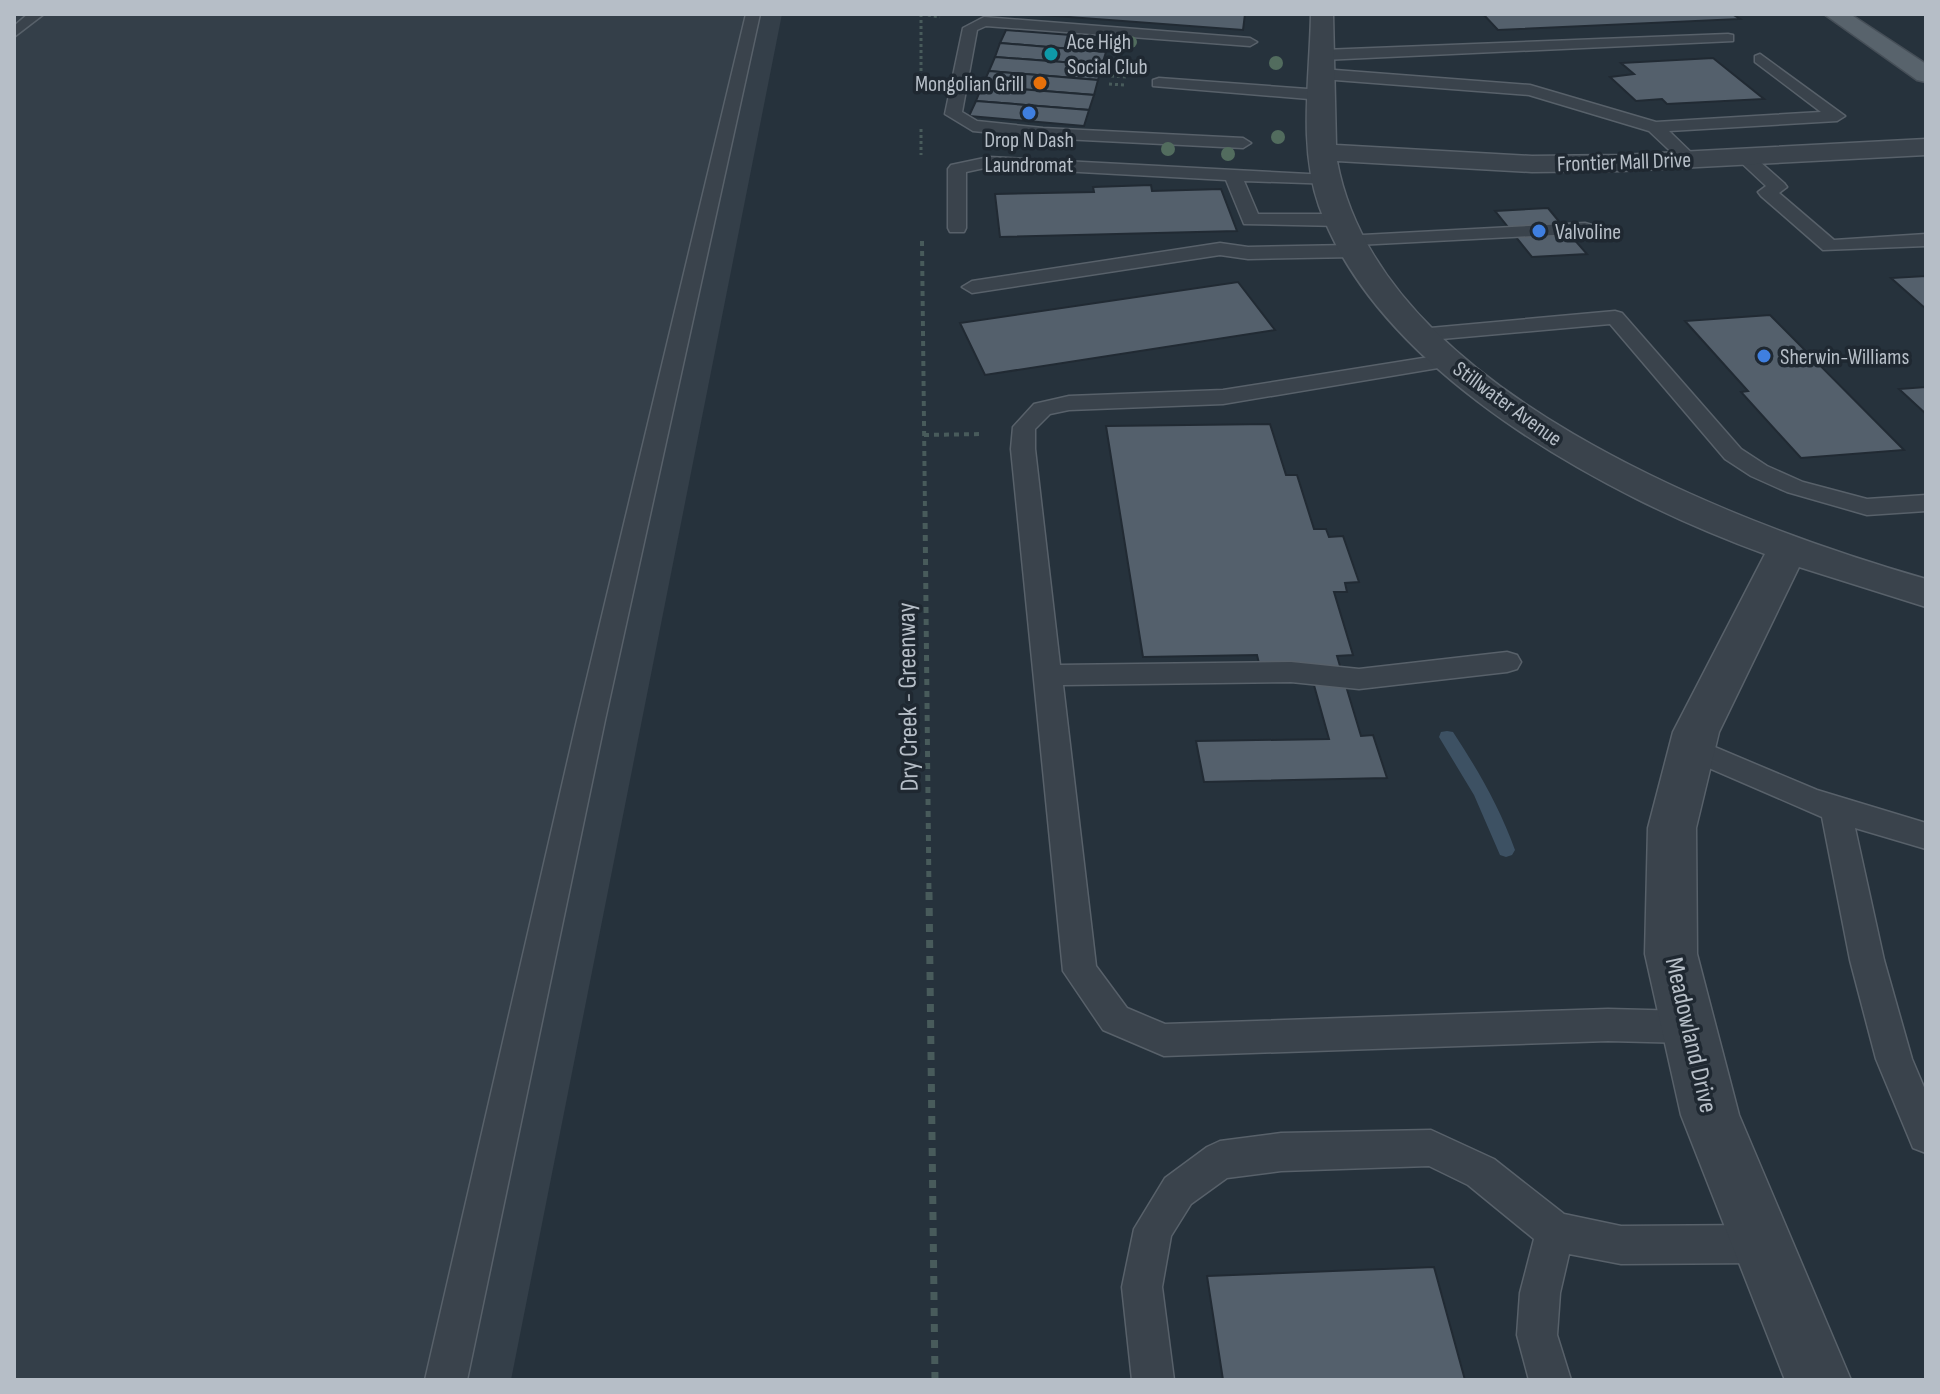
<svg xmlns="http://www.w3.org/2000/svg" width="1940" height="1394" font-family="'Sofia Sans Condensed',sans-serif">
<rect width="100%" height="100%" fill="#26323c"/>
<!-- airport -->
<polygon fill="#343f49" points="14,14 782,14 511,1380 14,1380"/>
<g fill="none" stroke-linecap="round" stroke-linejoin="round">
<!-- stream -->
<path fill="#3d5163" fill-rule="evenodd" d="M1447 731 1453 732C1478 770 1500 808 1515 850L1512 855 1506 857 1500 855 1474 795 1439 737 1441 732Z"/>
</g>
<!-- building -->
<g fill="#54606c" stroke="#212a33" stroke-width="2">
<polygon points="1029,14 1245,14 1243,30"/>
<polygon points="1483,14 1732,14 1740,19 1498,30"/>
<polygon points="1006,30 1110,38 1106,52 1000,43"/>
<polygon points="1000,43 1106,52 1102,65 995,57"/>
<polygon points="995,57 1102,65 1098,80 989,71"/>
<polygon points="1713,58 1764,99 1667,104 1662,99 1636,101 1610,77 1634,74 1621,63"/>
<polygon points="989,71 1098,80 1094,95 982,86"/>
<polygon points="982,86 1094,95 1089,110 976,101"/>
<polygon points="976,101 1089,110 1084,126 969,116"/>
<polygon points="1151,185 1152,191 1221,189 1237,231 1000,237 995,194 1094,192 1093,187"/>
<polygon points="1548,208 1566,230 1587,254 1532,257 1495,211"/>
<polygon points="1926,276 1926,309 1891,278"/>
<polygon points="1238,282 1275,330 985,375 960,323"/>
<polygon points="1770,315 1904,450 1801,458 1741,392 1748,391 1685,321"/>
<polygon points="1926,387 1926,414 1899,389"/>
<polygon points="1270,424 1286,475 1297,475 1314,529 1326,529 1329,537 1343,536 1359,582 1345,583 1347,592 1334,592 1353,655 1337,656 1361,736 1373,735 1387,778 1204,782 1196,741 1329,739 1312,678 1263,680 1257,655 1143,657 1106,426"/>
<polygon points="1434,1267 1465,1380 1223,1380 1207,1276"/>
</g>
<g fill="none" stroke-linecap="round" stroke-linejoin="round">
<defs>
<g id="lane">
<polygon points="28,14 44,14 14,37 14,26"/>
<polygon points="746,14 760,14 605,720 467,1380 425,1380 577,720"/>
<polygon points="984,17 1250,38 1257,42 1250,46 986,26 977,30 962,112 977,121 1043,128 1243,138 1251,143 1243,148 1043,138 973,131 945,114 963,28"/>
<polygon points="1728,34 1733,35 1733,41 1323,60 1315,55 1323,50"/>
<polygon points="1760,54 1845,116 1837,121 1669,131 1699,160 1690,165 1684,164 1649,131 1529,95 1322,79 1314,74 1322,69 1530,85 1656,122 1821,112 1755,62 1755,56"/>
<polygon points="1159,78 1321,90 1329,95 1321,100 1153,86 1153,80"/>
<polygon points="1744,152 1750,153 1784,183 1787,187 1779,193 1834,240 1926,234 1926,246 1823,250 1761,196 1758,192 1766,186 1735,157"/>
<polygon points="989,157 1328,175 1334,176 1337,180 1334,184 1244,181 1258,214 1341,214 1350,220 1341,226 1244,224 1226,180 989,167 966,172 966,228 964,232 950,232 948,228 948,169 951,165"/>
<polygon points="1585,223 1592,225 1594,229 1592,233 1357,245 1366,251 1356,257 1248,259 1220,255 972,293 962,287 972,281 1220,243 1248,247 1350,245 1342,240 1344,236"/>
<polygon points="1615,311 1622,313 1741,449 1767,466 1803,482 1867,499 1926,495 1926,511 1867,515 1787,492 1751,476 1725,459 1610,324 1419,341 1409,335 1419,329"/>
<polygon points="1448,354 1456,355 1459,360 1456,365 1223,404 1069,410 1050,414 1035,429 1035,449 1060,665 1291,662 1359,669 1507,652 1517,655 1521,662 1517,669 1507,672 1359,689 1291,682 1063,685 1096,966 1127,1008 1165,1024 1608,1009 1688,1011 1700,1016 1705,1027 1700,1038 1688,1043 1608,1041 1164,1056 1103,1030 1063,971 1011,449 1013,427 1034,404 1069,396 1223,390"/>
<polygon points="1691,737 1817,790 1926,823 1926,849 1855,828 1884,960 1912,1059 1926,1092 1926,1153 1913,1148 1876,1059 1850,960 1822,817 1681,756 1676,748 1681,740"/>
<polygon points="1431,1130 1494,1159 1564,1214 1621,1226 1760,1225 1774,1230 1779,1244 1774,1258 1760,1263 1621,1264 1569,1254 1560,1293 1557,1335 1571,1380 1529,1380 1517,1335 1520,1293 1534,1239 1468,1185 1429,1166 1281,1171 1227,1178 1191,1204 1171,1236 1162,1287 1174,1380 1132,1380 1122,1287 1134,1229 1165,1178 1207,1147 1220,1141 1281,1133"/>
</g>
<path id="street" d="M1311 14H1333L1336 145 1532 156 1621 155 1926 139V155L1621 171 1532 172 1337 161C1379 389 1729 522 1926 579V607L1799 567 1719 732 1696 828 1697 954 1739 1115 1851 1380H1785L1681 1115 1645 954 1648 828 1673 732 1765 554C1607 497 1378 373 1319 206 1298 146 1310 77 1311 14Z"/>
<polygon id="primary" points="1824,14 1850,14 1926,64 1926,82 1917,80"/>
</defs>
<!-- lane casing -->
<use href="#lane" stroke="#58616a" stroke-width="3"/>
<!-- street casing -->
<use href="#street" stroke="#58616a" stroke-width="3"/>
<!-- primary casing -->
<use href="#primary" stroke="#464f58" stroke-width="3"/>
<!-- path-far3 -->
<g stroke="#485b5b" stroke-width="3" stroke-dasharray="3 3" stroke-linecap="butt">
<polyline points="921,14 921,75"/>
<polyline points="922,14 940,17"/>
<polyline points="1111,76 1126,77"/>
<polyline points="1109,84 1124,85"/>
<polyline points="921,129 921,155"/>
</g>
<!-- path-far2 -->
<g stroke="#485b5b" stroke-width="4" stroke-dasharray="5 5" stroke-linecap="butt">
<polyline points="922,241 925,513"/>
<polyline points="924,435 983,434"/>
</g>
<!-- path-far1 -->
<polyline stroke="#485b5b" stroke-width="5" stroke-dasharray="6 6" stroke-linecap="butt" points="925,511 929,894"/>
<!-- path -->
<polyline stroke="#485b5b" stroke-width="7" stroke-dasharray="8 8" stroke-linecap="butt" points="929,892 935,1380"/>
<!-- lane -->
<use href="#lane" fill="#3a434c" fill-rule="evenodd"/>
<!-- street -->
<use href="#street" fill="#3a434c" fill-rule="evenodd"/>
<!-- primary -->
<use href="#primary" fill="#58636c" fill-rule="evenodd"/>
</g>
<!-- trees -->
<g fill="#526c5e">
<circle cx="1131" cy="42" r="6"/>
<circle cx="1276" cy="63" r="7"/>
<circle cx="1278" cy="137" r="7"/>
<circle cx="1168" cy="149" r="7"/>
<circle cx="1228" cy="154" r="7"/>
</g>
<!-- markers -->
<circle fill="#0f9aa8" stroke="#1f2831" stroke-width="3" cx="1051" cy="54" r="8"/>
<circle fill="#e8710a" stroke="#1f2831" stroke-width="3" cx="1040" cy="83" r="8"/>
<g fill="#3f7fe0" stroke="#1f2831" stroke-width="3">
<circle cx="1029" cy="113" r="8"/>
<circle cx="1539" cy="231" r="8"/>
<circle cx="1764" cy="356" r="8"/>
</g>
<g text-anchor="middle" stroke-width="7" stroke-linejoin="round" paint-order="stroke">
<!-- far-poi labels -->
<g font-size="22" fill="#b6bec7" stroke="#1f2831" text-anchor="start">
<text x="1067" y="49">Ace High<tspan x="1067" dy="25">Social Club</tspan></text>
<text x="1024" y="91" text-anchor="end">Mongolian Grill</text>
<text x="1029" y="147" text-anchor="middle">Drop N Dash<tspan x="1029" dy="25">Laundromat</tspan></text>
<text x="1555" y="239">Valvoline</text>
<text x="1780" y="364">Sherwin-Williams</text>
</g>
<!-- far-street labels -->
<g font-size="22" fill="#b6bec7" stroke="#1f2831">
<text transform="translate(1624 161) rotate(-2)" y="8">Frontier Mall Drive</text>
<text transform="translate(1508 403) rotate(36)" y="8">Stillwater Avenue</text>
</g>
<!-- street labels -->
<g font-size="26" fill="#b6bec7" stroke="#1f2831">
<text transform="translate(907 697) rotate(-91)" y="9">Dry Creek - Greenway</text>
<text transform="translate(1692 1035) rotate(77)" y="9">Meadowland Drive</text>
</g>
</g>
<!-- border -->
<rect width="1940" height="1394" fill="none" stroke="#b6bec7" stroke-width="32"/>
</svg>
